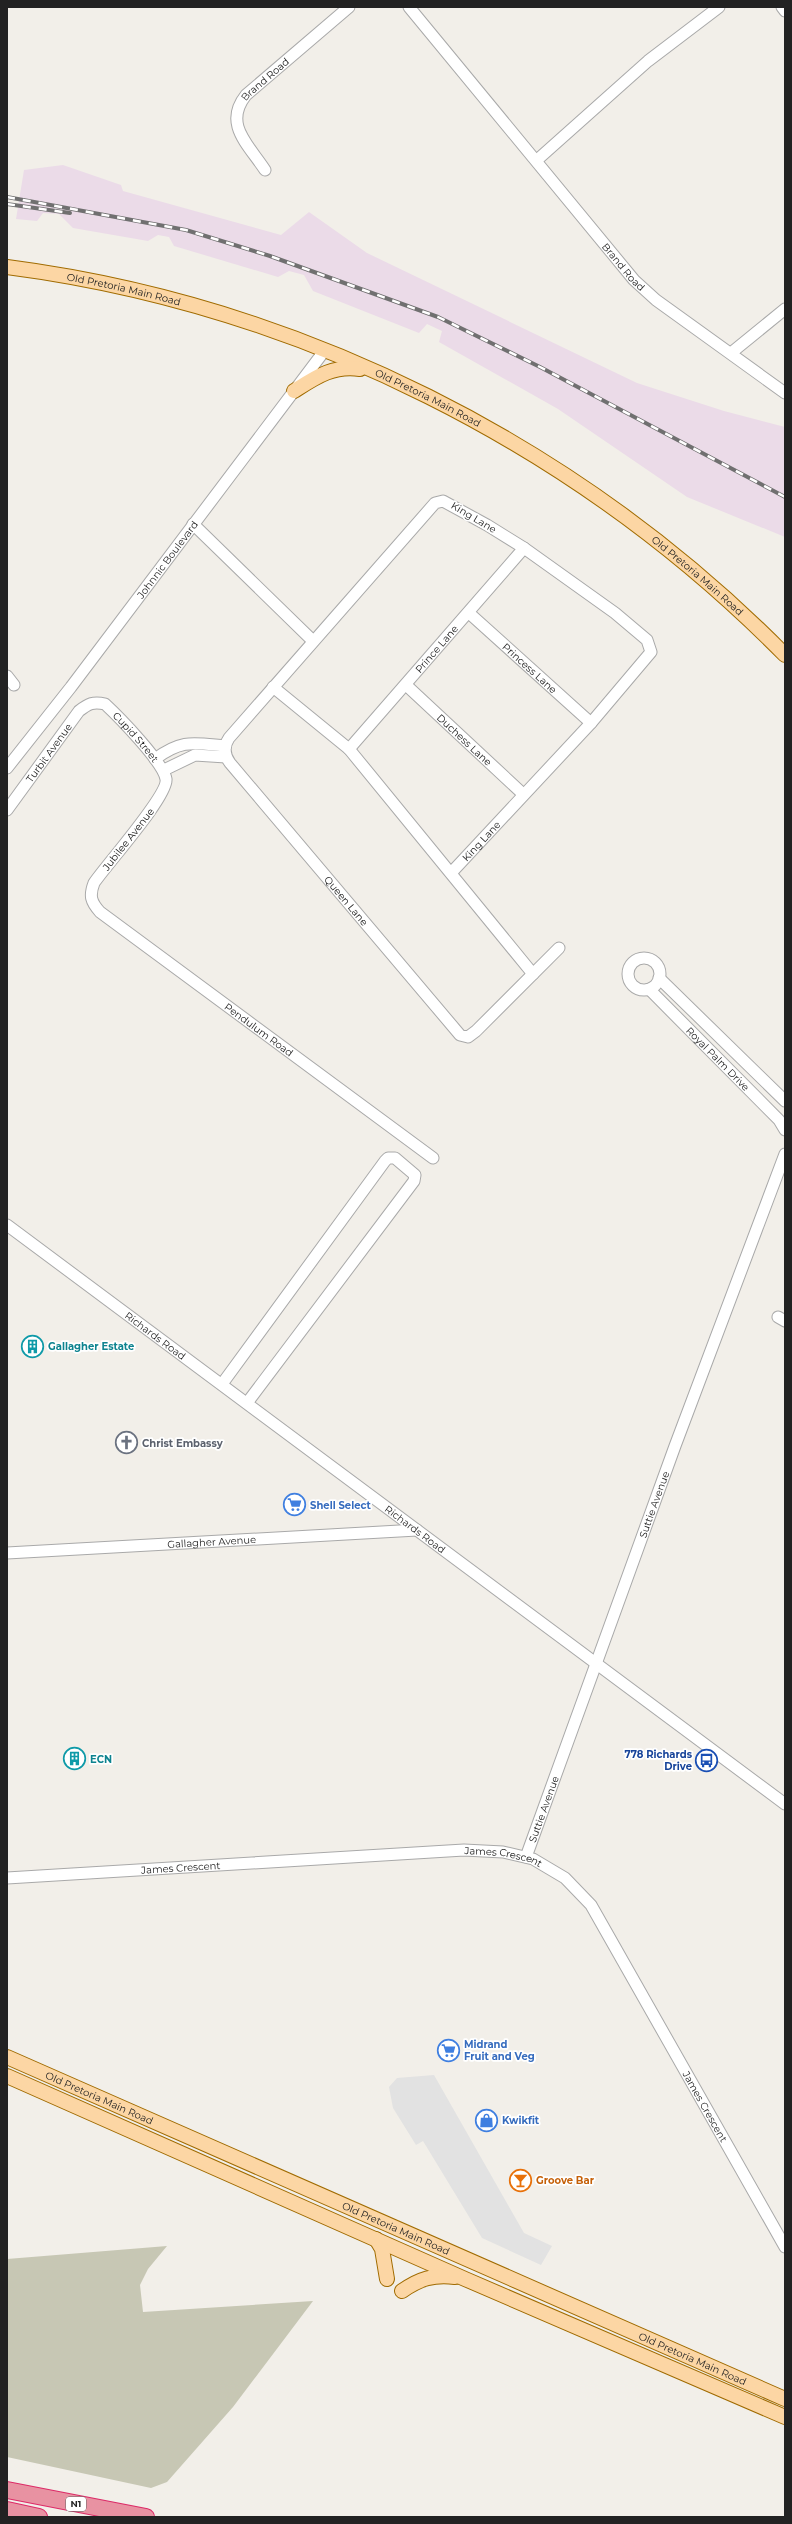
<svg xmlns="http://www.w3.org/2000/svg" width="792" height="2524" font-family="Montserrat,sans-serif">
<rect width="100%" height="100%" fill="#f2efe9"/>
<!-- industrial -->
<polygon fill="#ebdbe8" points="63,165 121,185 123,191 281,235 309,212 367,253 637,383 724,411 785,427 785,537 687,497 558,409 439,342 442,331 427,324 419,333 313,291 304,275 289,271 278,277 174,246 169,237 158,235 148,241 73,228 59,214 43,213 37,221 16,219 24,170"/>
<!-- construction -->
<polygon fill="#c7c7b4" points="167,2246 148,2269 140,2285 143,2312 313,2301 233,2407 167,2482 151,2488 7,2457 7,2259"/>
<!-- parking -->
<polygon fill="#e2e2e2" points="434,2075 524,2233 552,2246 541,2265 482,2238 423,2141 416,2145 393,2108 389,2087 397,2078"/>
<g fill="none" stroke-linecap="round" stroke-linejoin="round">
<defs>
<g id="minor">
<path id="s1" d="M409 7 634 280 656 300 785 393"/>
<polyline points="782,7 785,11"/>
<polyline points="537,160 648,61 719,7"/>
<path id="s2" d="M265 170C248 144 223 124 246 95L349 7"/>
<polyline points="731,353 785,309"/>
<polyline points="193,524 313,641"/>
<path id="s3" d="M469 613 591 723"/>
<polyline points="7,676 14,685"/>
<path id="s4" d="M406 685 523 794"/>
<polyline points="273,687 349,749 533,974"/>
<path id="s5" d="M349 749 524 548"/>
<path d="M155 759C182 739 193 743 225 746"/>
<path id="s6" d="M7 768 71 687 325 350"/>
<polyline points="164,770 195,755 226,757"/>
<path id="s7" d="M7 810 79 711C88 704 93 701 105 704 119 717 163 762 166 779 169 795 106 865 94 883 89 896 91 902 100 912L433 1158"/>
<path id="s8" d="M451 873 591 723 651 652 647 640 615 613 524 548 487 525 443 501 435 503 229 738C223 747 224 755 230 763L460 1035 468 1037 476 1031 559 948"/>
<circle cx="644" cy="974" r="16"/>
<polyline points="659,978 785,1101"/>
<path id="s9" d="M649 989 779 1120 785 1130"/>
<path id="s10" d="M7 1225 785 1804"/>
<polyline points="778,1317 785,1321"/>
<polyline points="222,1384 385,1161 388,1158 395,1158 415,1175 414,1181 247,1403"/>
<path id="s11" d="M7 1553 417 1530"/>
<path id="s12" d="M526 1857 675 1446 785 1154"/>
<path id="s13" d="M7 1878 464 1850 503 1852 533 1859 565 1878 591 1905 785 2247"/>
</g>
<g id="major">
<path id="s14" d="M7 267C300 305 578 445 785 655"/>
<path d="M294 391C316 377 333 365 360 369"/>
<path id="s15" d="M7 2057 785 2399"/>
<polyline points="7,2076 465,2279 785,2417"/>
<polyline points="376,2239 382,2249 387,2279"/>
<path d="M402 2291C419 2279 434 2274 455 2277"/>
</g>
<g id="highway">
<polyline points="7,2490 146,2517"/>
<polyline points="7,2510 39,2517"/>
</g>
</defs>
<!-- minor casing -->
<use href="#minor" stroke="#a9a9a9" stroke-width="13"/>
<!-- major casing -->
<use href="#major" stroke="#a06b00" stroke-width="16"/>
<!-- highway casing -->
<use href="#highway" stroke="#dc2a67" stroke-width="18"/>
<!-- minor -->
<use href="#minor" stroke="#fff" stroke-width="11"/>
<!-- major -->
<use href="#major" stroke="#fcd6a4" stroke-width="14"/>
<!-- highway -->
<use href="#highway" stroke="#e892a2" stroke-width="16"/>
<defs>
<g id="rail">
<polyline points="7,197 186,230 270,256 438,317 540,367 785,497"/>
<polyline points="7,204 70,213"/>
</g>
</defs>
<!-- rail casing -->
<use href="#rail" stroke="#707070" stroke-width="4"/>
<!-- rail -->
<use href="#rail" stroke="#fff" stroke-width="2.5" stroke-dasharray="8" stroke-linecap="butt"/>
</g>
<!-- icons -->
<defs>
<symbol id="building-ring" viewBox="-11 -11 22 22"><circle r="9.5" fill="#fff" stroke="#0f9aa8" stroke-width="1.5"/><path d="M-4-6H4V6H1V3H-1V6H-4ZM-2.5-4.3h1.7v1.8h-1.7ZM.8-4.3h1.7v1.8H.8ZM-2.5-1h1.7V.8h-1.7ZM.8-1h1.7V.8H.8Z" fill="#0f9aa8"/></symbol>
<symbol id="church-ring" viewBox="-11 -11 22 22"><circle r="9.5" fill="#fff" stroke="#6b7280" stroke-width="1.5"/><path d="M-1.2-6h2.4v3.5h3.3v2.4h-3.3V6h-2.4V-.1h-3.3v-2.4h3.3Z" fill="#6b7280"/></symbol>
<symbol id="supermarket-ring" viewBox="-11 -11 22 22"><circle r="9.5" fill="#fff" stroke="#3f7fe0" stroke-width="1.5"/><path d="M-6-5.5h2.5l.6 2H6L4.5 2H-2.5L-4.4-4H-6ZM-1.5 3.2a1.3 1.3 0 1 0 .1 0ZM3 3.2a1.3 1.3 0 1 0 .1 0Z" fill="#3f7fe0"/></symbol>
<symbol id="bus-ring" viewBox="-11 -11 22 22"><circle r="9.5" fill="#fff" stroke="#1a4fb4" stroke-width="1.5"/><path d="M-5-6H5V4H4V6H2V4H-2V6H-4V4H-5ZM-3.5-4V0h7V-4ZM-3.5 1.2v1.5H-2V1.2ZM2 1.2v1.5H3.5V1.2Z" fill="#1a4fb4"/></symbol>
<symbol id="shop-ring" viewBox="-11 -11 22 22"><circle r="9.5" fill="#fff" stroke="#3f7fe0" stroke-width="1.5"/><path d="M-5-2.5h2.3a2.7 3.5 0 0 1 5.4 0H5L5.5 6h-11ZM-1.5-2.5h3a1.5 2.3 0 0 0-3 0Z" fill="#3f7fe0"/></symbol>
<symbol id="bar-ring" viewBox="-11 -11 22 22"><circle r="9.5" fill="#fff" stroke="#e8710a" stroke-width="1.5"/><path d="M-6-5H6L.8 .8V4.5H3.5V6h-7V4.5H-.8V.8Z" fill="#e8710a"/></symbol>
</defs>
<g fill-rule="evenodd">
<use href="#building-ring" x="20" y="1334" width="25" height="25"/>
<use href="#church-ring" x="114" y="1430" width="25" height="25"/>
<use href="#supermarket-ring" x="282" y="1492" width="25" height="25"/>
<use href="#building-ring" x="62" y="1746" width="25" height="25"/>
<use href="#bus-ring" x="694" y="1748" width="25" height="25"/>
<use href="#supermarket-ring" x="436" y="2038" width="25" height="25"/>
<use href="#shop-ring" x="474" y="2108" width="25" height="25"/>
<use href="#bar-ring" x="508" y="2168" width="25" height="25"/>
</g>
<g text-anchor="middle" stroke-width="3.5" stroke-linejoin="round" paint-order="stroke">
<!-- shield labels -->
<rect fill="#fff" stroke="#646464" stroke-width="1" x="66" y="2497" width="20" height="14" rx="3"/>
<g font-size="9" font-weight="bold" fill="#222">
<text x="76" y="2507">N1</text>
</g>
<!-- street labels -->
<g font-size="10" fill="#222" stroke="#fff">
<text dy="4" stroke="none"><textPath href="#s2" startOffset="110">Brand Road</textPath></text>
<text dy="4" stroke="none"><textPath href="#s1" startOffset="337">Brand Road</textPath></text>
<text dy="4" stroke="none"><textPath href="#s14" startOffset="119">Old Pretoria Main Road</textPath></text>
<text dy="4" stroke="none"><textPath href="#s14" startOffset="443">Old Pretoria Main Road</textPath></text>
<text transform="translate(474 517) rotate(31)" y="4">King Lane</text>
<text dy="4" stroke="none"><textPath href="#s6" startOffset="263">Johnnic Boulevard</textPath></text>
<text dy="4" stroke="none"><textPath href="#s14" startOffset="767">Old Pretoria Main Road</textPath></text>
<text dy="4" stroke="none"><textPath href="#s5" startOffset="133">Prince Lane</textPath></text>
<text dy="4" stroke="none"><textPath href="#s3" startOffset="82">Princess Lane</textPath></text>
<text dy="4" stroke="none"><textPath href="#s7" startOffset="196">Cupid Street</textPath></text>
<text dy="4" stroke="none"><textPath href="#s4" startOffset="80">Duchess Lane</textPath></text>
<text dy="4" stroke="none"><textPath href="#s7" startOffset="71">Turbit Avenue</textPath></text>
<text transform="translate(128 839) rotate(-52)" y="4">Jubilee Avenue</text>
<text dy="4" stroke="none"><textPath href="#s8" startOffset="44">King Lane</textPath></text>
<text dy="4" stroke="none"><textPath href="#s8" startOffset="1086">Queen Lane</textPath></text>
<text dy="4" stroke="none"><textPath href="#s7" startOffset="605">Pendulum Road</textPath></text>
<text dy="4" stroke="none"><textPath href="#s9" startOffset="98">Royal Palm Drive</textPath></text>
<text dy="4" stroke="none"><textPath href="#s10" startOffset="185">Richards Road</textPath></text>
<text dy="4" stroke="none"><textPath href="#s12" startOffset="375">Suttie Avenue</textPath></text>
<text dy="4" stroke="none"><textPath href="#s10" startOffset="509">Richards Road</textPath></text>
<text dy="4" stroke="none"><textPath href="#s11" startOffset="205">Gallagher Avenue</textPath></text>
<text dy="4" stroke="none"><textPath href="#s12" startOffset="51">Suttie Avenue</textPath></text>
<text dy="4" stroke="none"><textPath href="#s13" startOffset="498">James Crescent</textPath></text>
<text dy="4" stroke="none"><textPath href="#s13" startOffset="174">James Crescent</textPath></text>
<text dy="4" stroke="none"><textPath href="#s15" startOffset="101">Old Pretoria Main Road</textPath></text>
<text dy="4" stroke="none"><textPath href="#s13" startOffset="834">James Crescent</textPath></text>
<text dy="4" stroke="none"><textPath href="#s15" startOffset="425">Old Pretoria Main Road</textPath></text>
<text dy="4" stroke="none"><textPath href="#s15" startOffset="749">Old Pretoria Main Road</textPath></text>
</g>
<!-- culture labels -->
<g font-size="10" font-weight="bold" fill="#0d838f" stroke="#fff" text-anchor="start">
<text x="48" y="1350">Gallagher Estate</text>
<text x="90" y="1763">ECN</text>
</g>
<!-- worship labels -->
<g font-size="10" font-weight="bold" fill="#5b616d" stroke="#fff" text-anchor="start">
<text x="142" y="1447">Christ Embassy</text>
</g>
<!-- shop labels -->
<g font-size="10" font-weight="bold" fill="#366cbe" stroke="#fff" text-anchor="start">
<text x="310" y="1509">Shell Select</text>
<text x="464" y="2048">Midrand<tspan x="464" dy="12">Fruit and Veg</tspan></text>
<text x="502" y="2124">Kwikfit</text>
</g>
<!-- transit labels -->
<g font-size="10" font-weight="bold" fill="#164399" stroke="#fff" text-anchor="end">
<text x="692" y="1758">778 Richards<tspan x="692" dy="12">Drive</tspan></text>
</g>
<!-- food labels -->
<g font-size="10" font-weight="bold" fill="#c56008" stroke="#fff" text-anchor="start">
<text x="536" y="2184">Groove Bar</text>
</g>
</g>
<!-- border -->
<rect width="792" height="2524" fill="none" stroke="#222222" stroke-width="16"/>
</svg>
